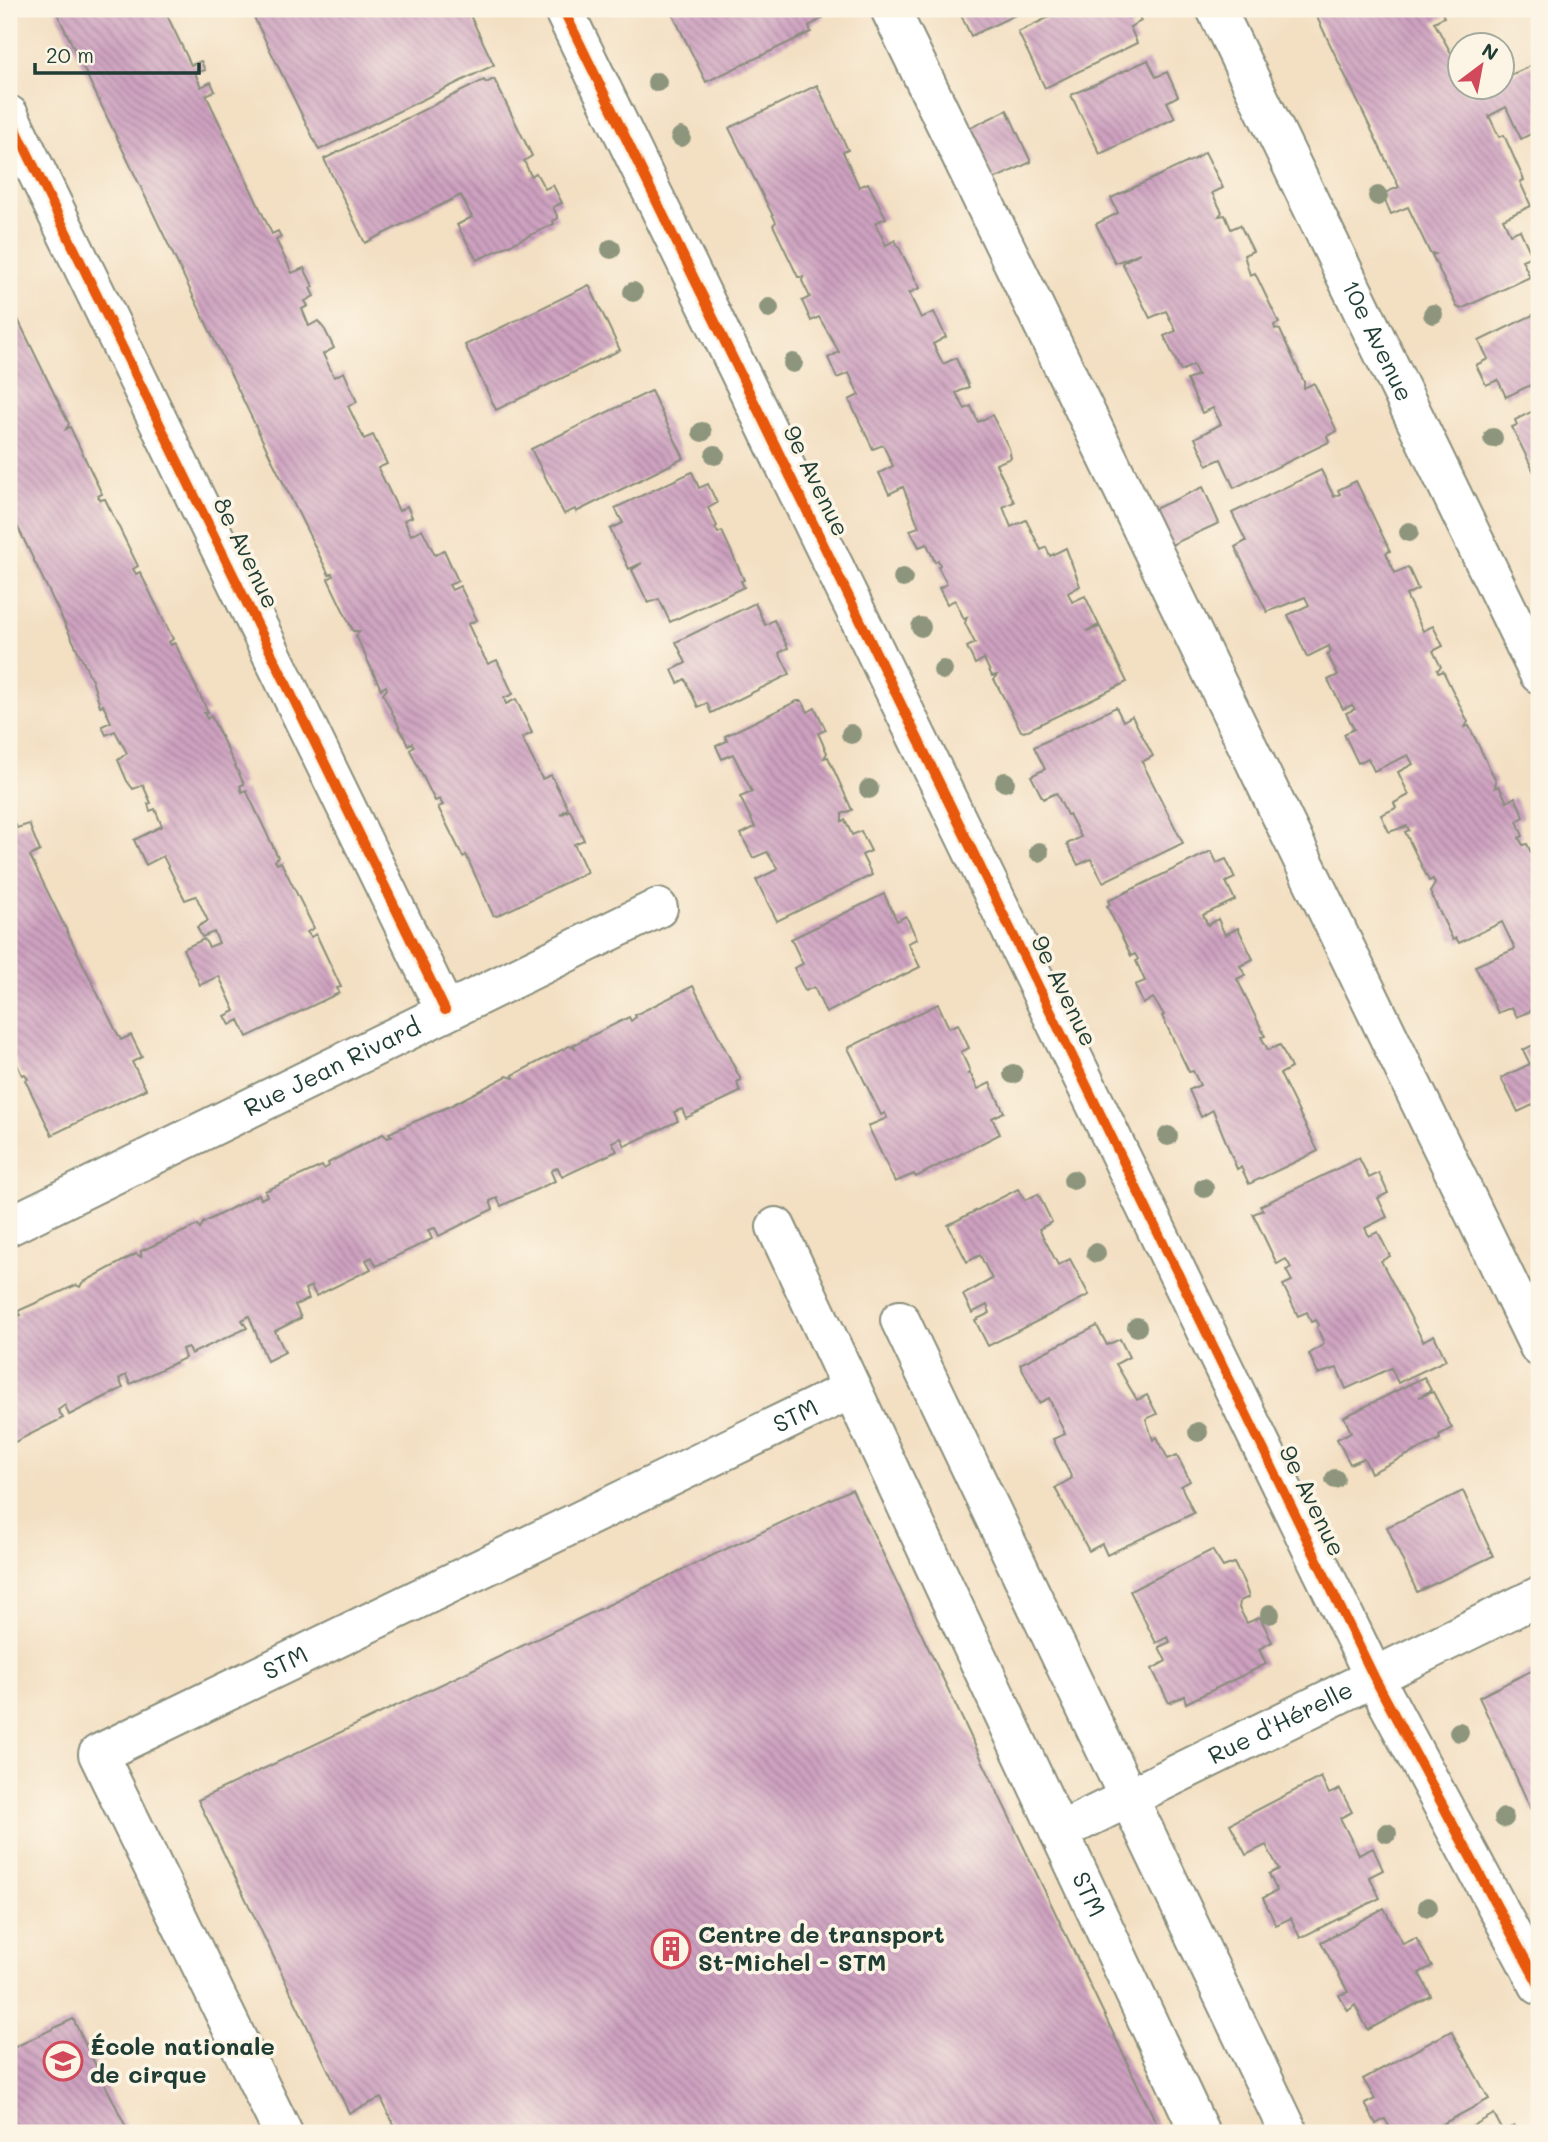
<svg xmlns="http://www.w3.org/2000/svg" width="1548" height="2142" font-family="Mali,sans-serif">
<defs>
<pattern id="building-back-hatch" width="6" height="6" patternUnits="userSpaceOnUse" patternTransform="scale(1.75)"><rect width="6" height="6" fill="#cea1c0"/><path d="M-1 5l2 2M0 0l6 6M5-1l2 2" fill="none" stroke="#a7849d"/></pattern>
</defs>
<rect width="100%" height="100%" fill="#fcf5e5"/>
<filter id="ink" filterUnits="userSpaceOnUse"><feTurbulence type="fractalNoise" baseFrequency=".0143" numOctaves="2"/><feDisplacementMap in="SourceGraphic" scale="14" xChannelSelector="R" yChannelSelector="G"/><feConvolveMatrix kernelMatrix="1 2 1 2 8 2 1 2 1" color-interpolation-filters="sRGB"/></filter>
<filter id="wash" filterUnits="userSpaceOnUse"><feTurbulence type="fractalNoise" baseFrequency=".00686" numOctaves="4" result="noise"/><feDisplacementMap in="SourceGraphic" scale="28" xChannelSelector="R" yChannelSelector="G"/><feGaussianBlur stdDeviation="1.57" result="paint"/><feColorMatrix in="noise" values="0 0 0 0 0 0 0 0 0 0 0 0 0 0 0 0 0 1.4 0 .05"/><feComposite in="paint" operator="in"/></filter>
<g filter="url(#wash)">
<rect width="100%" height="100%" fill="#f3dfc2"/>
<g id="blocks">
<!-- building -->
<g fill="url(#building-back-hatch)">
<polygon points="55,9 164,9 191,65 201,61 205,70 195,73 201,87 211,82 215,91 206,95 272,234 278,231 281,237 276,240 292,273 304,268 313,286 310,288 314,296 305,301 308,306 302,309 309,326 318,321 325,330 334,348 323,354 334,377 344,372 357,402 348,406 364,439 373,435 387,464 378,468 399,511 407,506 412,517 404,520 411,535 422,529 435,555 444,550 458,581 449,585 452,590 460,586 477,620 468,624 478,646 488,664 497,660 513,694 504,698 506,704 516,699 532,733 522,738 532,758 542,779 551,775 568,808 560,815 570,810 584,840 574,844 587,872 497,916 493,915 466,855 463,857 438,807 443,805 441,802 440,799 435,801 410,750 414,746 412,743 408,745 383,694 387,689 386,686 381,689 356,636 360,631 353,631 328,579 333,576 332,573 329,575 273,462"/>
<polygon points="250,9 467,9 494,65 319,150"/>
<polygon points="670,9 819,9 823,18 809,26 811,32 706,82"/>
<polygon points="958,9 1028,9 971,36"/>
<polygon points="1066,9 1136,9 1141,21 1130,27 1137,43 1045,88 1018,32"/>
<polygon points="1313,9 1440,9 1444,17 1434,22 1451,53 1460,49 1460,88 1467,88 1470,95 1485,88 1502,88 1502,79 1539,62 1539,130 1521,139 1506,107 1489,116 1499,137 1504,135 1524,180 1520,182 1531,206 1503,219 1510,234 1520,230 1532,256 1522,260 1530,277 1461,309 1457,307 1432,255 1435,254 1430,253 1408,207 1391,214 1382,194 1399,187"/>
<polygon points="1148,60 1156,77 1167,72 1178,96 1167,102 1175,118 1100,154 1071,95"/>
<polygon points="494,79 532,156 524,161 531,176 536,173 545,189 553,185 562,203 553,207 558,218 553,221 554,224 477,260 457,225 472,217 461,195 365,243 324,159 484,80 486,83"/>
<polygon points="817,85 848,150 843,152 859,187 868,183 886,218 875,223 886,245 895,240 920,288 909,293 921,318 934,312 946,337 933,344 943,364 956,358 969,387 956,393 965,409 971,406 978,422 992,415 1009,448 1011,458 996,464 1014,502 1003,507 1011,527 1026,520 1041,550 1046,547 1050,556 1066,548 1080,586 1068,593 1072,602 1085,596 1099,625 1086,631 1100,627 1127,682 1024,732 1021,731 994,679 997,675 992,676 984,659 975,664 967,647 975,643 965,623 967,617 964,619 955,600 947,604 939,588 947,584 938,567 940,565 938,560 935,562 927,544 919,547 910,530 919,527 903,487 889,494 879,473 893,466 883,445 873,449 849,400 859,395 849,373 837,378 828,358 839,352 819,317 811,321 802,301 810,297 802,281 803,277 798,277 773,225 776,222 729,128"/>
<polygon points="1007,110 1031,162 994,179 970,128"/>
<polygon points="1205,152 1223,188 1212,193 1222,212 1219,216 1225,215 1231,229 1240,225 1253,251 1244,255 1250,275 1255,273 1279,323 1274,325 1275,329 1280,330 1304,382 1304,388 1314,383 1337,431 1327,436 1329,442 1234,488 1221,459 1207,465 1195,438 1221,424 1213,408 1202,413 1187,380 1198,375 1193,365 1181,371 1164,336 1176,331 1166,311 1150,318 1122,263 1140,253 1115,263 1096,224 1118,213 1111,198 1195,159"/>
<polygon points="589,285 620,350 496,410 465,345"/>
<polygon points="9,301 69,424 66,429 70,427 102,494 98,496 100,500 105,499 138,566 133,569 136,574 140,572 173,639 169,642 171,645 175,643 208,712 204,713 207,719 211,716 244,784 240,786 242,792 246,790 278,857 275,861 277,864 281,862 314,928 307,932 311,937 316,934 341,987 337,988 339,993 247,1037 239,1020 230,1025 225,1016 235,1011 219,976 200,985 183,949 204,939 209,947 219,943 214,932 202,937 197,927 208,921 196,896 185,900 163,856 146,865 134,840 162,826 155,809 150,811 148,804 151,803 143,785 133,789 127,781 118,760 127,753 115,731 106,735 102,726 111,722 103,705 100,706 92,680 9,509"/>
<polygon points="1539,312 1539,381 1506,397 1498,380 1486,385 1476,365 1488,359 1479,341"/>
<polygon points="651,391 684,458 576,512 575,509 564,514 531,449"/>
<polygon points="1539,408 1539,474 1536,476 1512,427 1517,425 1515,420"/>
<polygon points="1321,470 1334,497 1340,494 1338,490 1356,481 1390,551 1386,553 1395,573 1408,567 1418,589 1406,595 1423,631 1433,626 1443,646 1433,651 1441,667 1437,670 1439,673 1443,671 1468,722 1465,727 1469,726 1496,781 1495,788 1499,786 1507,802 1515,797 1524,817 1517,821 1523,836 1519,838 1523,845 1527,844 1539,869 1539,1007 1517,1017 1512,1007 1498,1013 1475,966 1515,949 1502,922 1459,943 1456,938 1453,940 1430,892 1435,884 1433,879 1429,881 1405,832 1409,830 1407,826 1389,832 1381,815 1396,808 1394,803 1409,795 1398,772 1413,764 1408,755 1374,771 1368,758 1358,763 1344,734 1354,729 1346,713 1355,709 1352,705 1343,709 1328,680 1338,675 1327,654 1331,652 1329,646 1307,657 1288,615 1309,605 1305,597 1267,612 1235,547 1246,541 1232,513"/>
<polygon points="692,472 699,488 708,484 717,503 708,508 717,526 715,528 718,533 722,531 744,580 741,581 744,587 670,622 659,599 648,603 632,570 642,563 629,569 610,529 623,523 615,508"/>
<polygon points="1203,487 1219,523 1169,546 1152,510"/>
<polygon points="755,603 765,625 774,620 788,648 779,653 790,674 711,713 707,703 698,707 685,679 678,683 672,670 686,663 676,642"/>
<polygon points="797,701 802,701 808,712 815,708 826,730 818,733 827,753 824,758 828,757 852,810 842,814 842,821 845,820 852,835 861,831 871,851 862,855 872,875 777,921 756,880 778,869 767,852 753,858 741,834 755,827 740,797 752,792 733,754 722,759 716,746 727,741 725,736"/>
<polygon points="1116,707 1123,721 1132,716 1153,756 1142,762 1183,843 1103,882 1091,859 1078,865 1067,844 1081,837 1069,814 1067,815 1056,793 1043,799 1031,776 1045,769 1034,747"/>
<polygon points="9,810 17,828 29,824 40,851 30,856 116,1031 121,1040 131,1035 142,1057 132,1062 146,1089 52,1135 25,1080 28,1079 25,1074 22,1075 9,1048"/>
<polygon points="1211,851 1217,863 1226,859 1235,878 1226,882 1235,900 1203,915 1208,925 1218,919 1225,935 1238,928 1253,959 1240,966 1245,975 1237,979 1265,1036 1261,1037 1268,1050 1280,1045 1291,1068 1280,1074 1318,1151 1249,1184 1241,1167 1237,1169 1213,1110 1201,1117 1189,1090 1200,1085 1193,1071 1189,1072 1162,1016 1164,1015 1153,998 1143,1004 1135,985 1145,981 1136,961 1138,959 1135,954 1131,956 1107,906 1110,904 1108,901"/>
<polygon points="884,894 897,921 906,916 917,939 908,943 920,967 826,1013 814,987 805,991 794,968 803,964 791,939"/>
<polygon points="693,986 741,1080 737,1082 740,1092 686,1118 682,1109 674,1112 678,1121 625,1146 621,1138 612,1142 617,1151 562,1177 558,1168 554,1169 551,1172 555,1181 501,1206 497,1198 490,1201 493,1209 439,1236 435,1228 428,1230 432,1239 376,1266 372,1257 366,1260 371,1269 316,1296 311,1286 305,1289 309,1299 295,1305 301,1318 275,1331 285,1352 267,1361 249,1316 242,1320 247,1328 191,1354 188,1347 182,1349 185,1358 130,1384 126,1375 122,1377 119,1379 123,1388 69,1415 65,1405 58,1410 63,1418 9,1445 9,1315 14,1313 16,1317 21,1315 18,1311 76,1285 80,1287 82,1283 136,1254 141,1257 141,1251 198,1225 200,1229 203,1223 259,1194 261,1199 267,1196 265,1191 322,1166 324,1169 329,1166 328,1163 383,1134 388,1138 392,1136 389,1133 450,1106 507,1076 514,1078 513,1075 569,1046 575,1048 573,1045 629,1017 631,1021 636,1017 635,1015"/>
<polygon points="938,1004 949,1028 958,1024 969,1048 961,1052 970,1071 967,1075 970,1073 978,1089 990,1083 1004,1112 992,1118 1000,1134 916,1177 914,1174 895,1182 868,1126 887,1118 885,1113 881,1115 848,1048"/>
<polygon points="1539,1042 1539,1102 1518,1112 1501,1078 1530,1064 1523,1050"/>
<polygon points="1359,1158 1369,1178 1379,1173 1388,1193 1378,1198 1387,1217 1365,1228 1369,1236 1378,1232 1390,1256 1381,1261 1423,1341 1434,1335 1446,1360 1398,1383 1391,1368 1346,1389 1337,1368 1318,1374 1309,1354 1324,1344 1317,1327 1319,1325 1316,1320 1311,1322 1307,1312 1298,1316 1283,1285 1292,1281 1286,1270 1291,1268 1289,1264 1286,1259 1277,1264 1253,1214 1263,1210 1260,1206"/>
<polygon points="1018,1189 1025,1200 1038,1194 1052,1222 1039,1229 1058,1265 1070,1259 1089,1295 988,1346 975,1320 990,1313 987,1305 972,1313 963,1295 992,1279 980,1255 967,1262 948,1225"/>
<polygon points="1097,1326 1107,1345 1120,1339 1129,1357 1116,1364 1137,1400 1147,1395 1157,1414 1146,1419 1153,1440 1157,1437 1168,1459 1177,1455 1190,1481 1181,1486 1194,1513 1107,1555 1102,1544 1089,1551 1055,1488 1072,1478 1053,1439 1065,1434 1049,1398 1039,1403 1020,1364"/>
<polygon points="1424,1377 1431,1390 1419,1397 1433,1392 1452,1428 1439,1435 1440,1439 1371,1473 1364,1458 1350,1464 1337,1439 1351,1432 1344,1417"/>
<polygon points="852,1489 1161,2133 398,2133 381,2098 349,2113 198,1800"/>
<polygon points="1463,1491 1493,1556 1417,1592 1387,1527"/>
<polygon points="1212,1550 1223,1567 1234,1563 1244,1583 1249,1597 1240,1601 1239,1608 1247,1623 1260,1617 1272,1642 1259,1649 1266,1664 1186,1703 1184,1696 1169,1703 1152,1669 1166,1661 1159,1647 1170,1642 1168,1637 1156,1643 1130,1591"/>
<polygon points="1539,1667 1539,1812 1537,1813 1532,1811 1479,1697"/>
<polygon points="1321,1777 1329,1794 1340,1789 1352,1812 1340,1818 1359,1855 1373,1848 1383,1870 1369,1877 1380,1898 1300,1938 1291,1918 1276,1925 1263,1898 1277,1891 1269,1874 1279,1869 1266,1845 1246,1855 1230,1824"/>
<polygon points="1384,1908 1403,1944 1416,1938 1432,1966 1419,1973 1431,1996 1368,2030 1355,2005 1348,2011 1339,1995 1348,1992 1321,1942"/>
<polygon points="73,2019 129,2133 9,2133 9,2050"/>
<polygon points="1451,2031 1489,2099 1426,2133 1393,2133 1385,2119 1376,2124 1365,2104 1375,2099 1363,2079"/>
<polygon points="1494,2114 1503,2131 1514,2126 1518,2133 1460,2133"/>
</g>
</g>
</g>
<g filter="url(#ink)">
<use href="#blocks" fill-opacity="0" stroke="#898e7b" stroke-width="2"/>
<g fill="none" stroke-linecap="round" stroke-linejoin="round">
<defs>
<g id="minor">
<polyline points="563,9 1374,1677 1539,1985"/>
<polyline points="890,9 1539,1347"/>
<path id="s1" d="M1216 9 1539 674"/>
<polyline points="9,115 445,1010"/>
<path id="s2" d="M9 1226 658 908"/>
<path id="s3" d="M776 1227 1200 2133"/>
<polyline points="900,1320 1289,2133"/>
<path id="s4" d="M1059 1832 1539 1596"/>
<path id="s5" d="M283 2133 98 1754 852 1389"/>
</g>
</defs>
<!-- minor casing -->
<use href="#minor" stroke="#898e7b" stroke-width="42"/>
<!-- minor -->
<use href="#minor" stroke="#fff" stroke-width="38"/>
<defs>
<g id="cycleway">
<polyline points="563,9 1374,1677 1539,1985"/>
<polyline points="9,115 445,1010"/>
</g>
</defs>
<!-- cycleway casing -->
<use href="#cycleway" stroke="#fcf5e5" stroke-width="15"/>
<!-- cycleway -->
<use href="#cycleway" stroke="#e8590c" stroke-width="10"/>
</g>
<!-- trees -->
<g fill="#8d967d">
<circle cx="657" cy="82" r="10"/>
<circle cx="681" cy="137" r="10"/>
<circle cx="1378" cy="196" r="10"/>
<circle cx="611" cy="249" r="10"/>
<circle cx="633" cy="292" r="10"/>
<circle cx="769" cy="308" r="10"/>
<circle cx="1433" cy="314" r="10"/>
<circle cx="793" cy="363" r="10"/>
<circle cx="702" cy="432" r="10"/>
<circle cx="1493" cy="438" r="10"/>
<circle cx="715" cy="455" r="10"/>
<circle cx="1409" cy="532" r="10"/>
<circle cx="903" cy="578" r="10"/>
<circle cx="921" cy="627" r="10"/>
<circle cx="943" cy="670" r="10"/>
<circle cx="851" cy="734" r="10"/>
<circle cx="1005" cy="782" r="10"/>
<circle cx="869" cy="789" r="10"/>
<circle cx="1039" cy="852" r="10"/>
<circle cx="1013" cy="1074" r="10"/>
<circle cx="1168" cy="1136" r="10"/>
<circle cx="1073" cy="1180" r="10"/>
<circle cx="1204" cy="1188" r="10"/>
<circle cx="1096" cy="1253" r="10"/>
<circle cx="1137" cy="1327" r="10"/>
<circle cx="1198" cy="1432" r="10"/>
<circle cx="1335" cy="1479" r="10"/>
<circle cx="1270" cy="1614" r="10"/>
<circle cx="1459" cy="1732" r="10"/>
<circle cx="1504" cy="1818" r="10"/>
<circle cx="1387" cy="1833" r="10"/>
<circle cx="1428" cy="1907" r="10"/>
</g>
</g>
<!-- icons -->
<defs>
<symbol id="building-ring" viewBox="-11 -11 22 22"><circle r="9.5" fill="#fcf5e5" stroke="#d1495b" stroke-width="1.5"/><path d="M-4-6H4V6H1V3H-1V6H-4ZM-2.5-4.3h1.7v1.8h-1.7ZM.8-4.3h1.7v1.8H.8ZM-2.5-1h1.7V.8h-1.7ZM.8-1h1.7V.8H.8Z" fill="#d1495b"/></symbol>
<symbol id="university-ring" viewBox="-11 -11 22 22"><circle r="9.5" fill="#fcf5e5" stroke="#d1495b" stroke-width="1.5"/><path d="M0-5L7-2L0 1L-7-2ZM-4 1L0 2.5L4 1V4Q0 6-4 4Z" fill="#d1495b"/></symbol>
</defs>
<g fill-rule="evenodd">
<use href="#building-ring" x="649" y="1927" width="44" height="44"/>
<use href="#university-ring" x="41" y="2039" width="44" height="44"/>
</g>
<g text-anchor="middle" stroke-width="7" stroke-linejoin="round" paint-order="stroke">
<!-- street labels -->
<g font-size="24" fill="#1f3d34" stroke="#fcf5e5">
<text dy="8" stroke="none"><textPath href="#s1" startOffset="369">10e Avenue</textPath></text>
<text transform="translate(816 481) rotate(64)" y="8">9e Avenue</text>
<text transform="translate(246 553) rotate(64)" y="8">8e Avenue</text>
<text transform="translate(1064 991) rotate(64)" y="8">9e Avenue</text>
<text dy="8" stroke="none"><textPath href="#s2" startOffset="360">Rue Jean Rivard</textPath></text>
<text dy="8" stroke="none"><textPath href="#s5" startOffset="1197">STM</textPath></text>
<text transform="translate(1312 1501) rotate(64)" y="8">9e Avenue</text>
<text dy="8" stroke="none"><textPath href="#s5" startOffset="630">STM</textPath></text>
<text dy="8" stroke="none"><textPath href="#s4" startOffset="247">Rue d'Hérelle</textPath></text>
<text dy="8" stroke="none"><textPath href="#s3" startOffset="737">STM</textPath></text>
</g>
<!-- poi labels -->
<g font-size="24" font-weight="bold" fill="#1f3d34" stroke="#fcf5e5" text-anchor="start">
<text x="698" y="1943">Centre de transport<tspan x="698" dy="28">St-Michel - STM</tspan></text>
<text x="90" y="2055">École nationale<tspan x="90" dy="28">de cirque</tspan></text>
</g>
</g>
<!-- margin -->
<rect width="1548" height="2142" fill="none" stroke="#fcf5e5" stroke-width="35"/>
<!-- north arrow -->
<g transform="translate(1481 66) rotate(32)"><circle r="33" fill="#fcf5e5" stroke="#a4ab9e" stroke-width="2"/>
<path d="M0-5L12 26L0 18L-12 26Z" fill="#d1495b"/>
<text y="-10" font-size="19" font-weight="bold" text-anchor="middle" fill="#1f3d34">N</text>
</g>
<!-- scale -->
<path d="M35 63v10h164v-10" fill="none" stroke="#1f3d34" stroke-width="3.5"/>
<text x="46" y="63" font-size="21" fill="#1f3d34" stroke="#fcf5e5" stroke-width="5" paint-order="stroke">20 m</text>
</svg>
